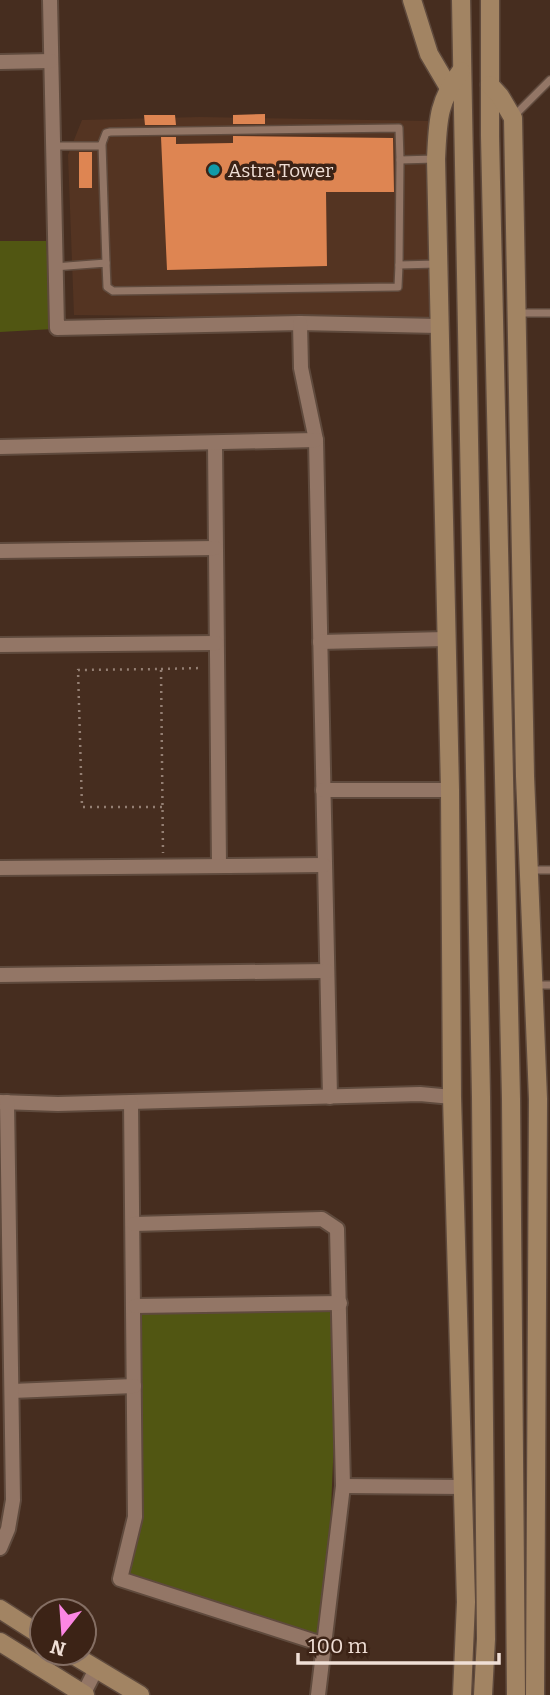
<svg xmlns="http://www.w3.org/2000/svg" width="550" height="1695" font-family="Bitter,serif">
<rect width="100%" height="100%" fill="#462d1f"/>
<!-- built -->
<polygon fill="#543422" points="200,117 428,121 432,319 74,315 68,155 82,120"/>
<!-- green -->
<g fill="#515612">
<polygon points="0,241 46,241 53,329 0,332"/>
<polygon points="340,1303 325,1645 120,1579 143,1494 135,1306"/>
</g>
<!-- building -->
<g fill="#de8552">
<polygon points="265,114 265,124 233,124 233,115"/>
<polygon points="144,115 175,115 176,125 145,125"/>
<polygon points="233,136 393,138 394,192 326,192 327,266 167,270 161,137 176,137 176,144 233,143"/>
<rect x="79" y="152" width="13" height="36"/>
</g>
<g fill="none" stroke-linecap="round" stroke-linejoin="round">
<defs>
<g id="lane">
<polyline points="513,117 550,80"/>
<polyline points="102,144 106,263"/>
<polyline points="53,146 101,146 106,133 110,132 399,128 400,160 435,159"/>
<polyline points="399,265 400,160"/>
<polyline points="54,267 106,263 107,287 113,291 398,287 399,265 437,264"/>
<polyline points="516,313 550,313"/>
<polyline points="529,870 550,870"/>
<polyline points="534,985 550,985"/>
</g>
<g id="street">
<polyline points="50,0 57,328 300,323 438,326"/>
<polyline points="0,62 51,61"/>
<polyline points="300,323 301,368 316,440 330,1097"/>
<polyline points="215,444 219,866"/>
<polyline points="0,447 316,440"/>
<polyline points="0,551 215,548"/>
<polyline points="320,642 446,639"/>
<polyline points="0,645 216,643"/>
<polyline points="323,790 450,790"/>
<polyline points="0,868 324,865"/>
<polyline points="0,975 327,971"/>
<polyline points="0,1102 58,1104 420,1094 452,1097"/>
<polyline points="131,1102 135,1517 120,1579 325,1645"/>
<polyline points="134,1224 322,1219 337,1229 343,1486 318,1695"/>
<polyline points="135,1306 340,1303"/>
<polyline points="12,1391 134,1386"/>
<polyline points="343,1486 464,1487"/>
<polyline points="0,1548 8,1529 13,1500 7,1102"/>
<polyline points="83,1695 96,1669"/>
</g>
<g id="secondary">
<polyline points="412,0 429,54 449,88"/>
<polyline points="461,0 481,1097 486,1639 483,1695"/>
<polyline points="490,0 490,136 511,1099 516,1695"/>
<path d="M461 71C437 103 438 121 436 159L450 790 452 1097 466 1602 462 1695"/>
<polyline points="490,85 500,96 513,118 525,776 538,1099 535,1695"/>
<polyline points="0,1609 42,1636"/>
<polyline points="0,1642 85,1695"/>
<polyline points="70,1653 140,1695"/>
</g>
</defs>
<!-- lane casing -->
<use href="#lane" stroke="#5f4a3d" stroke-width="10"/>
<!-- street casing -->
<use href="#street" stroke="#5f4a3d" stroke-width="18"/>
<!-- secondary casing -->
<use href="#secondary" stroke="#5f4a3d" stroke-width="21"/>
<!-- path -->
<g stroke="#947f73" stroke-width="2.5" stroke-dasharray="2 5" stroke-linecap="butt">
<polyline points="161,669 203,668"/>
<polyline points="162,807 82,807 78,670 161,669 163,853"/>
</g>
<!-- lane -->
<use href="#lane" stroke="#937666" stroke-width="7"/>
<!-- street -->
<use href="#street" stroke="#937666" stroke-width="14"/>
<!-- secondary -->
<use href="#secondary" stroke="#a28463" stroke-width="18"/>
</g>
<!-- markers -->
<circle fill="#0f9aa8" stroke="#3c2316" stroke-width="2.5" cx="214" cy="170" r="7"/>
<g text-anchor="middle" stroke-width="7" stroke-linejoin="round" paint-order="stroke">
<!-- poi labels -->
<g font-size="19" fill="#f0dfd6" stroke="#3c2316" text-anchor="start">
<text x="228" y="177">Astra Tower</text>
</g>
</g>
<!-- north arrow -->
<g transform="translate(63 1632) rotate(197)"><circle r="33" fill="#3c2316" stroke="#846e63" stroke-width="2"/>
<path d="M0-5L12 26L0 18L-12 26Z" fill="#fc86e3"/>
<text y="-10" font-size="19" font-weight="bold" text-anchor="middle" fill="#f0dfd6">N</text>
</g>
<!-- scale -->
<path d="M298 1653v10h201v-10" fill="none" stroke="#f0dfd6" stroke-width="3.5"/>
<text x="308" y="1653" font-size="21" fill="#f0dfd6" stroke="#3c2316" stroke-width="5" paint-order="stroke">100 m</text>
</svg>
